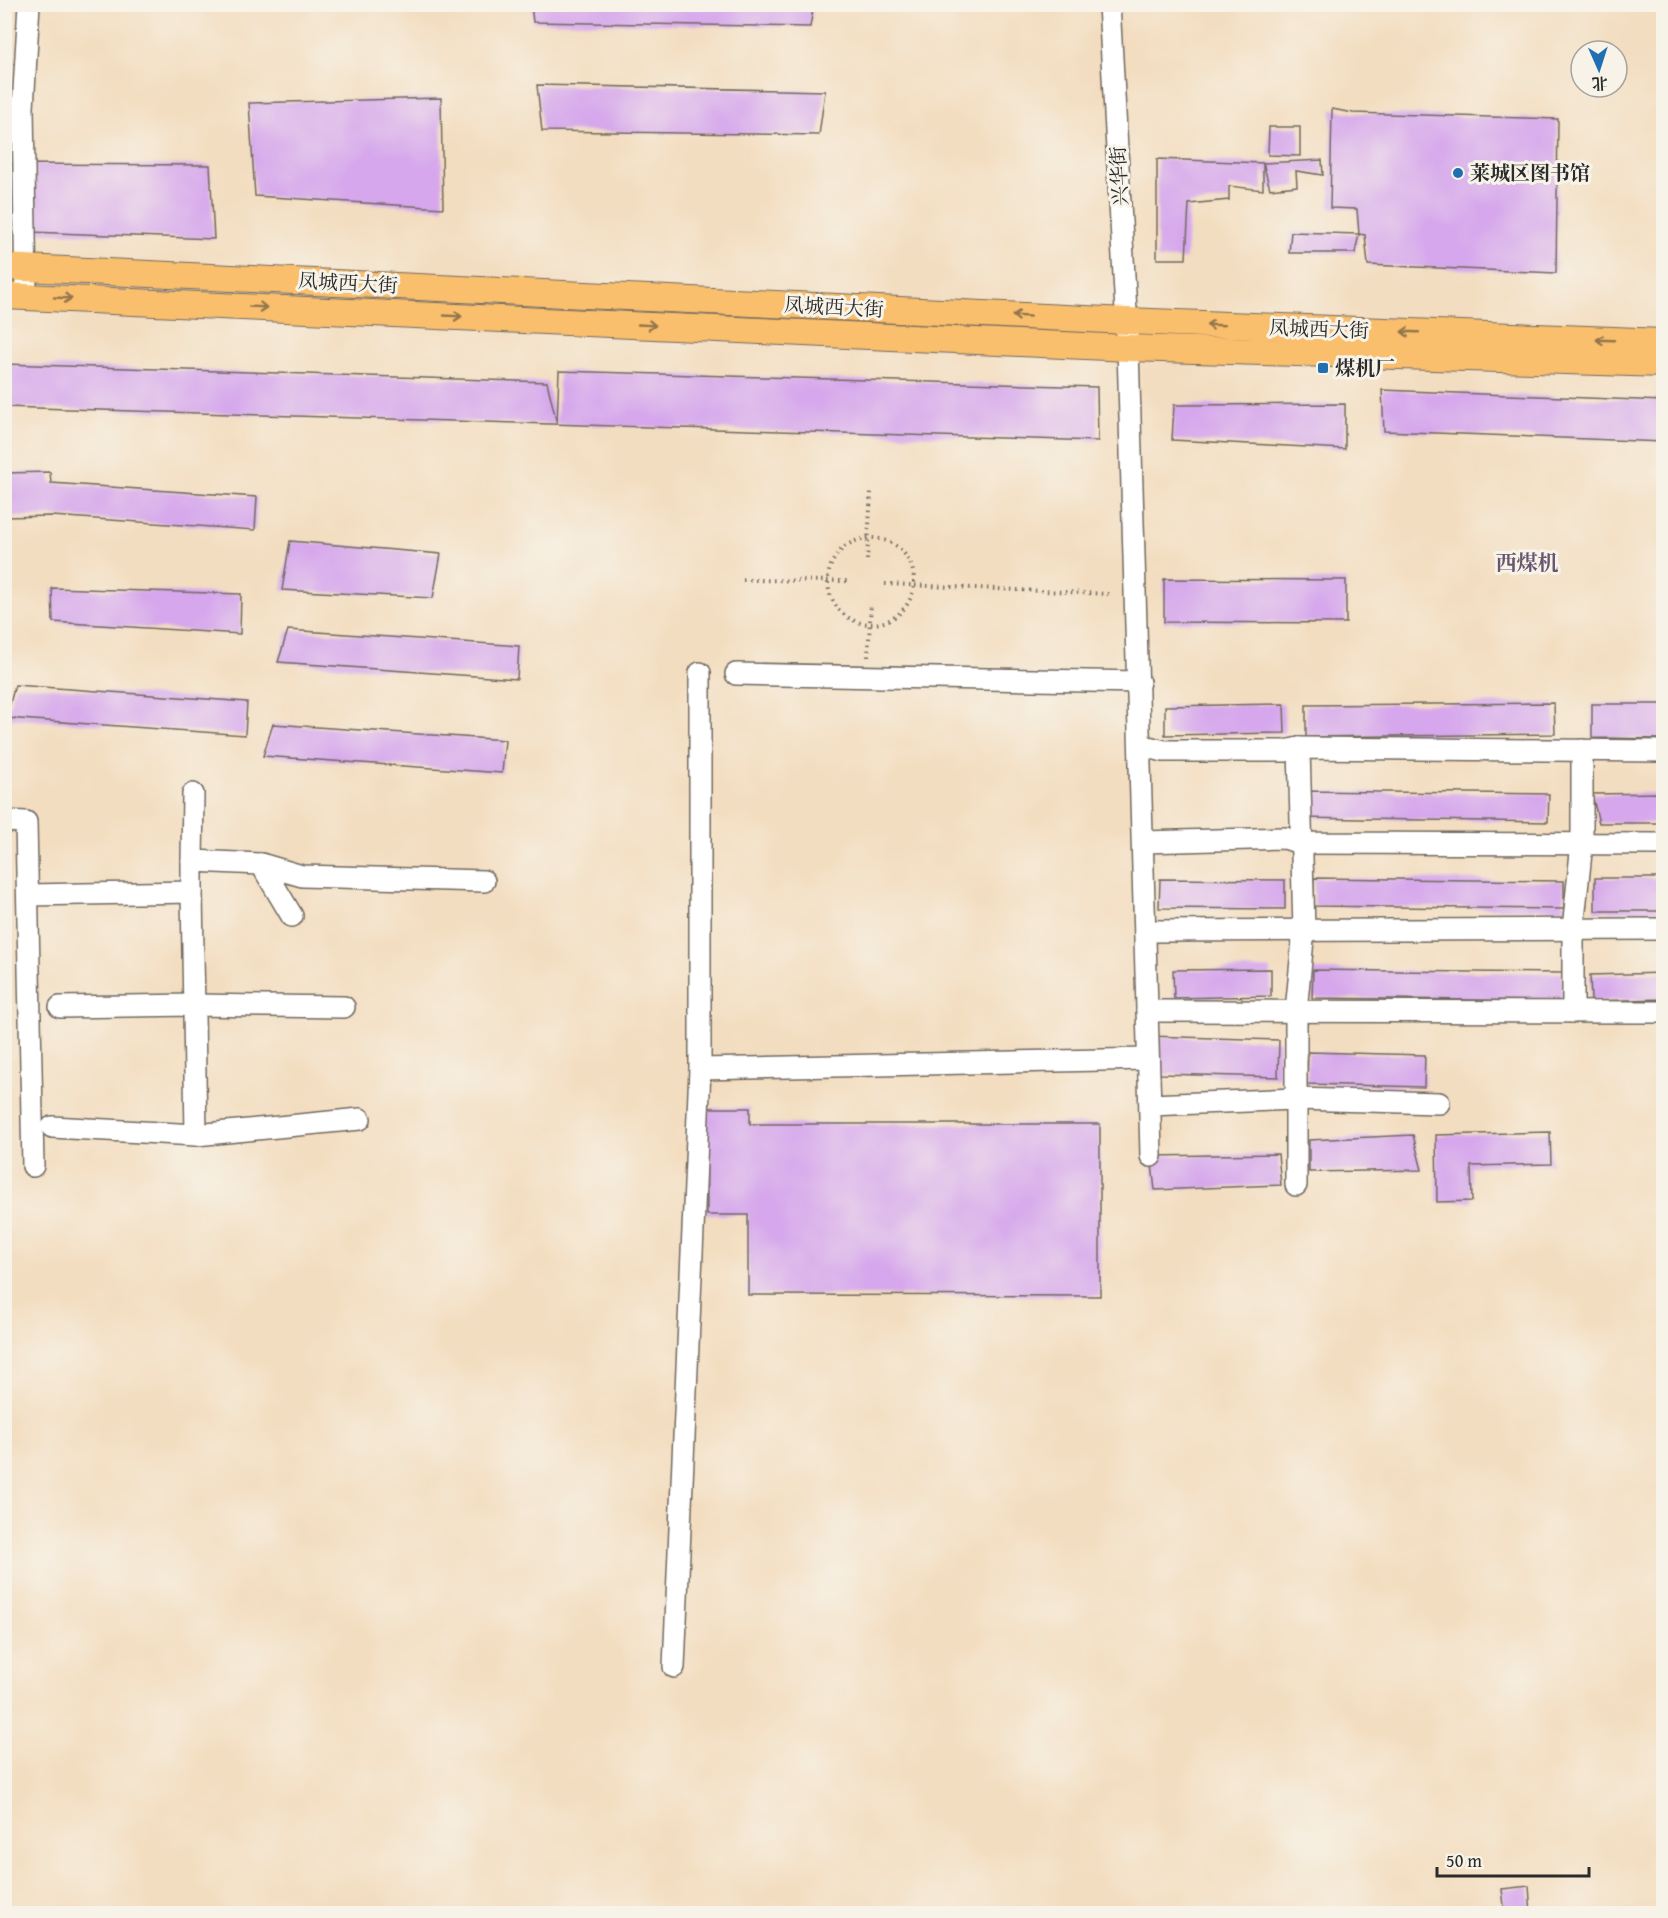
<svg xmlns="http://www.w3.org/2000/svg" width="1668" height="1918" font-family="'Gentium Book Plus','Noto Serif SC',serif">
<rect width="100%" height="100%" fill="#f7f3e8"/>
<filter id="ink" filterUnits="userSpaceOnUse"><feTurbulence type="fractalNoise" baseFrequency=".0167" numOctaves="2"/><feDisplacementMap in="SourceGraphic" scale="12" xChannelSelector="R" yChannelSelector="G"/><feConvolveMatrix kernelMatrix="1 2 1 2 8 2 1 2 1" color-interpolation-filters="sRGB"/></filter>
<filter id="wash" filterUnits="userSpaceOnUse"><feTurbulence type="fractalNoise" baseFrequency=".008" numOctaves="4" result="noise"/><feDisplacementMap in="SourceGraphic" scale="24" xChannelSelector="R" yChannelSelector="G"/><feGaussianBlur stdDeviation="1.35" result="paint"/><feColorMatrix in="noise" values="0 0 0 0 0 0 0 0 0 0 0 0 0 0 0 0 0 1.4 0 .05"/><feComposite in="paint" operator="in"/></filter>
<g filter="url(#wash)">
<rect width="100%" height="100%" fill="#f3ddc0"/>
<g id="blocks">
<!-- building -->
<g fill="#d6a7ec">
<polygon points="531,4 814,4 810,27 533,22"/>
<polygon points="537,85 825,91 819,135 542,131"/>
<polygon points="441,98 443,208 255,196 249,103"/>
<polygon points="1332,109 1353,113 1558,119 1556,273 1368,265 1365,235 1359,234 1355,253 1289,253 1291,232 1359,234 1357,209 1330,208"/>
<polygon points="1269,127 1300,127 1300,156 1268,155"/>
<polygon points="1157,159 1263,163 1322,160 1323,175 1296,171 1297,186 1270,189 1263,163 1263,190 1229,186 1229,200 1189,204 1186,259 1157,259"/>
<polygon points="4,164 210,165 214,239 4,231"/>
<polygon points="4,364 547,382 557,424 559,371 1097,387 1098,441 4,407"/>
<polygon points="1382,390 1664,401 1664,442 1384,431"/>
<polygon points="1345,404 1345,449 1172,440 1174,405"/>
<polygon points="50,472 51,483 257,497 255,530 52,516 4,517 4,473"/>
<polygon points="290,541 441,554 433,598 282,590"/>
<polygon points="1164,579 1346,580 1346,623 1164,622"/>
<polygon points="52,588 241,594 240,634 53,622"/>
<polygon points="288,630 519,646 517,679 278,662"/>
<polygon points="15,685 247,702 245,735 6,718"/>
<polygon points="1554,703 1555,734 1306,737 1306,705"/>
<polygon points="1284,704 1285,733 1165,735 1165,706"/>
<polygon points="1592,704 1664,704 1664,739 1592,738"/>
<polygon points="273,724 505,740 502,773 263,756"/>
<polygon points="1299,791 1549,794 1548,822 1299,818"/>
<polygon points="1664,793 1664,823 1599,823 1592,794"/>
<polygon points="1314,878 1564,881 1564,909 1314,906"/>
<rect x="1595" y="878" width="69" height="33"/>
<polygon points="1160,879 1285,880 1285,909 1159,908"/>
<polygon points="1271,969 1271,996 1174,998 1173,970"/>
<polygon points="1313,970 1562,973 1562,1001 1312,998"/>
<polygon points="1664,973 1664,999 1591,1001 1590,975"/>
<polygon points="1148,1036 1279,1040 1278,1077 1160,1074"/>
<polygon points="1308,1052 1425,1055 1424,1087 1307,1084"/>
<polygon points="706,1108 750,1108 750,1124 1100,1124 1100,1296 748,1295 748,1215 707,1215"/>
<polygon points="1550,1132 1551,1164 1471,1166 1472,1201 1437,1202 1436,1135"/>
<polygon points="1413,1135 1422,1170 1309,1172 1309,1140"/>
<polygon points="1278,1154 1281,1185 1155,1190 1151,1156"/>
<polygon points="1529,1886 1531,1914 1505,1914 1502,1889"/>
</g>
</g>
</g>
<g filter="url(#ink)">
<use href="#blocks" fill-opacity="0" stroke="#71695f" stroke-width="1.5"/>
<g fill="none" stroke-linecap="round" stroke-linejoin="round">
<defs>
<g id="minor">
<polyline points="1109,4 1128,348 1149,1078"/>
<polyline points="26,296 23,108 29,4"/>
<polyline points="736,674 1139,682"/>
<polyline points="1140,745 1164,751 1285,751 1299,748 1664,751"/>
<polyline points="4,821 26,822 33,1166"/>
<polyline points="1143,842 1285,838 1300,843 1664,844"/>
<polyline points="192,861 193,794"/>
<polyline points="261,864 302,876 484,881"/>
<polyline points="192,892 192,861 261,864 292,916"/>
<polyline points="28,895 192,892 196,1135 52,1127"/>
<polyline points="1145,931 1664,929"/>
<polyline points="60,1007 194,1005 344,1007"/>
<polyline points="1147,1011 1664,1012"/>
<polyline points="1573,1012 1573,929 1582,843 1582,750"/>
<polyline points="700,1069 1148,1059"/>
<polyline points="196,1135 360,1119"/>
<polyline points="1151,1156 1149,1078 1150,1105 1296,1099 1439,1103"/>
<polyline points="1296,1185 1296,1011 1304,930 1299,748"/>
<polyline points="674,1667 700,1069 700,673"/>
</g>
<g id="major">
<polyline points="4,267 1127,321 1664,342"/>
<polyline points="4,296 1128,348 1664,364"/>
</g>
</defs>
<!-- minor casing -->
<use href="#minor" stroke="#71695f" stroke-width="24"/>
<!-- major casing -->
<use href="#major" stroke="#71695f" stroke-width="28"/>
<!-- path -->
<g stroke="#71695f" stroke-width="4" stroke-dasharray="1.5 4.5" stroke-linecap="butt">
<circle cx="871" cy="581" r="43"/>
<polyline points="867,560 871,491"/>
<polyline points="743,580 851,581"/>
<polyline points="885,584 1109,594"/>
<polyline points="868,657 871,604"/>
</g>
<!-- minor -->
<use href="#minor" stroke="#fff" stroke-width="21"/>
<!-- major -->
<use href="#major" stroke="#f9bf6d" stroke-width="26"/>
</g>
<!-- one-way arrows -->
<defs><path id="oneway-shaft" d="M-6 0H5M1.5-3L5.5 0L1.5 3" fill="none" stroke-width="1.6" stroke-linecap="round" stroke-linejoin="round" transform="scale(1.5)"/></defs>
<g stroke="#92754c">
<use href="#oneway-shaft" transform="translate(63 298) rotate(3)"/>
<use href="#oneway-shaft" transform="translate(258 307) rotate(3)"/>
<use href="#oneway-shaft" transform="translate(453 316) rotate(3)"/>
<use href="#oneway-shaft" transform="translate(1021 316) rotate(-177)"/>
<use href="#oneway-shaft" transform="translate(647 325) rotate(3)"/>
<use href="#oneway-shaft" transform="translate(1215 325) rotate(-178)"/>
<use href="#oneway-shaft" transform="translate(1410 332) rotate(-178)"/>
<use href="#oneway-shaft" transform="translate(1605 340) rotate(-178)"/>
</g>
</g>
<!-- markers -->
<g fill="#1f6fb2" stroke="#f7f3e8" stroke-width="2">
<circle cx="1458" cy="173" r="6"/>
<rect x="1317" y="362" width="12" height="12" rx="3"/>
</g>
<g text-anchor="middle" stroke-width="6" stroke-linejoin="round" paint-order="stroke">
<!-- poi labels -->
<g font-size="20" font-weight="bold" fill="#2b2b2b" stroke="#f7f3e8" text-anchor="start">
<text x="1470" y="180">莱城区图书馆</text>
<text x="1335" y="375">煤机厂</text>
</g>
<!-- street labels -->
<g font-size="20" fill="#2b2b2b" stroke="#f7f3e8">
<text transform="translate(1119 176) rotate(-93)" y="7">兴华街</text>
<text transform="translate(348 283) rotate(3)" y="7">凤城西大街</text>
<text transform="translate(834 307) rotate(3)" y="7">凤城西大街</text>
<text transform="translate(1319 329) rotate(2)" y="7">凤城西大街</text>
</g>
<!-- neighbourhood labels -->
<g font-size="21" font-weight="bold" fill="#67566f" stroke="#f7f3e8">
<text x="1527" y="570">西煤机</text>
</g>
</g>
<!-- margin -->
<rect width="1668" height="1918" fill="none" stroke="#f7f3e8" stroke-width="24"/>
<!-- north arrow -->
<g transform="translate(1599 69) rotate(177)"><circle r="28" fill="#f7f3e8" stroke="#a5a39c" stroke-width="1.5"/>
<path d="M0-4.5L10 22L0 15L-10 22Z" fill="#1f6fb2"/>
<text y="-9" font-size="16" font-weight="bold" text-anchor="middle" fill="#2b2b2b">北</text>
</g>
<!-- scale -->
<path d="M1437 1867v9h152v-9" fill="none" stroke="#2b2b2b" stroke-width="3"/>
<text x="1446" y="1867" font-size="18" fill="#2b2b2b" stroke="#f7f3e8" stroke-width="4.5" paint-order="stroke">50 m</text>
</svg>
